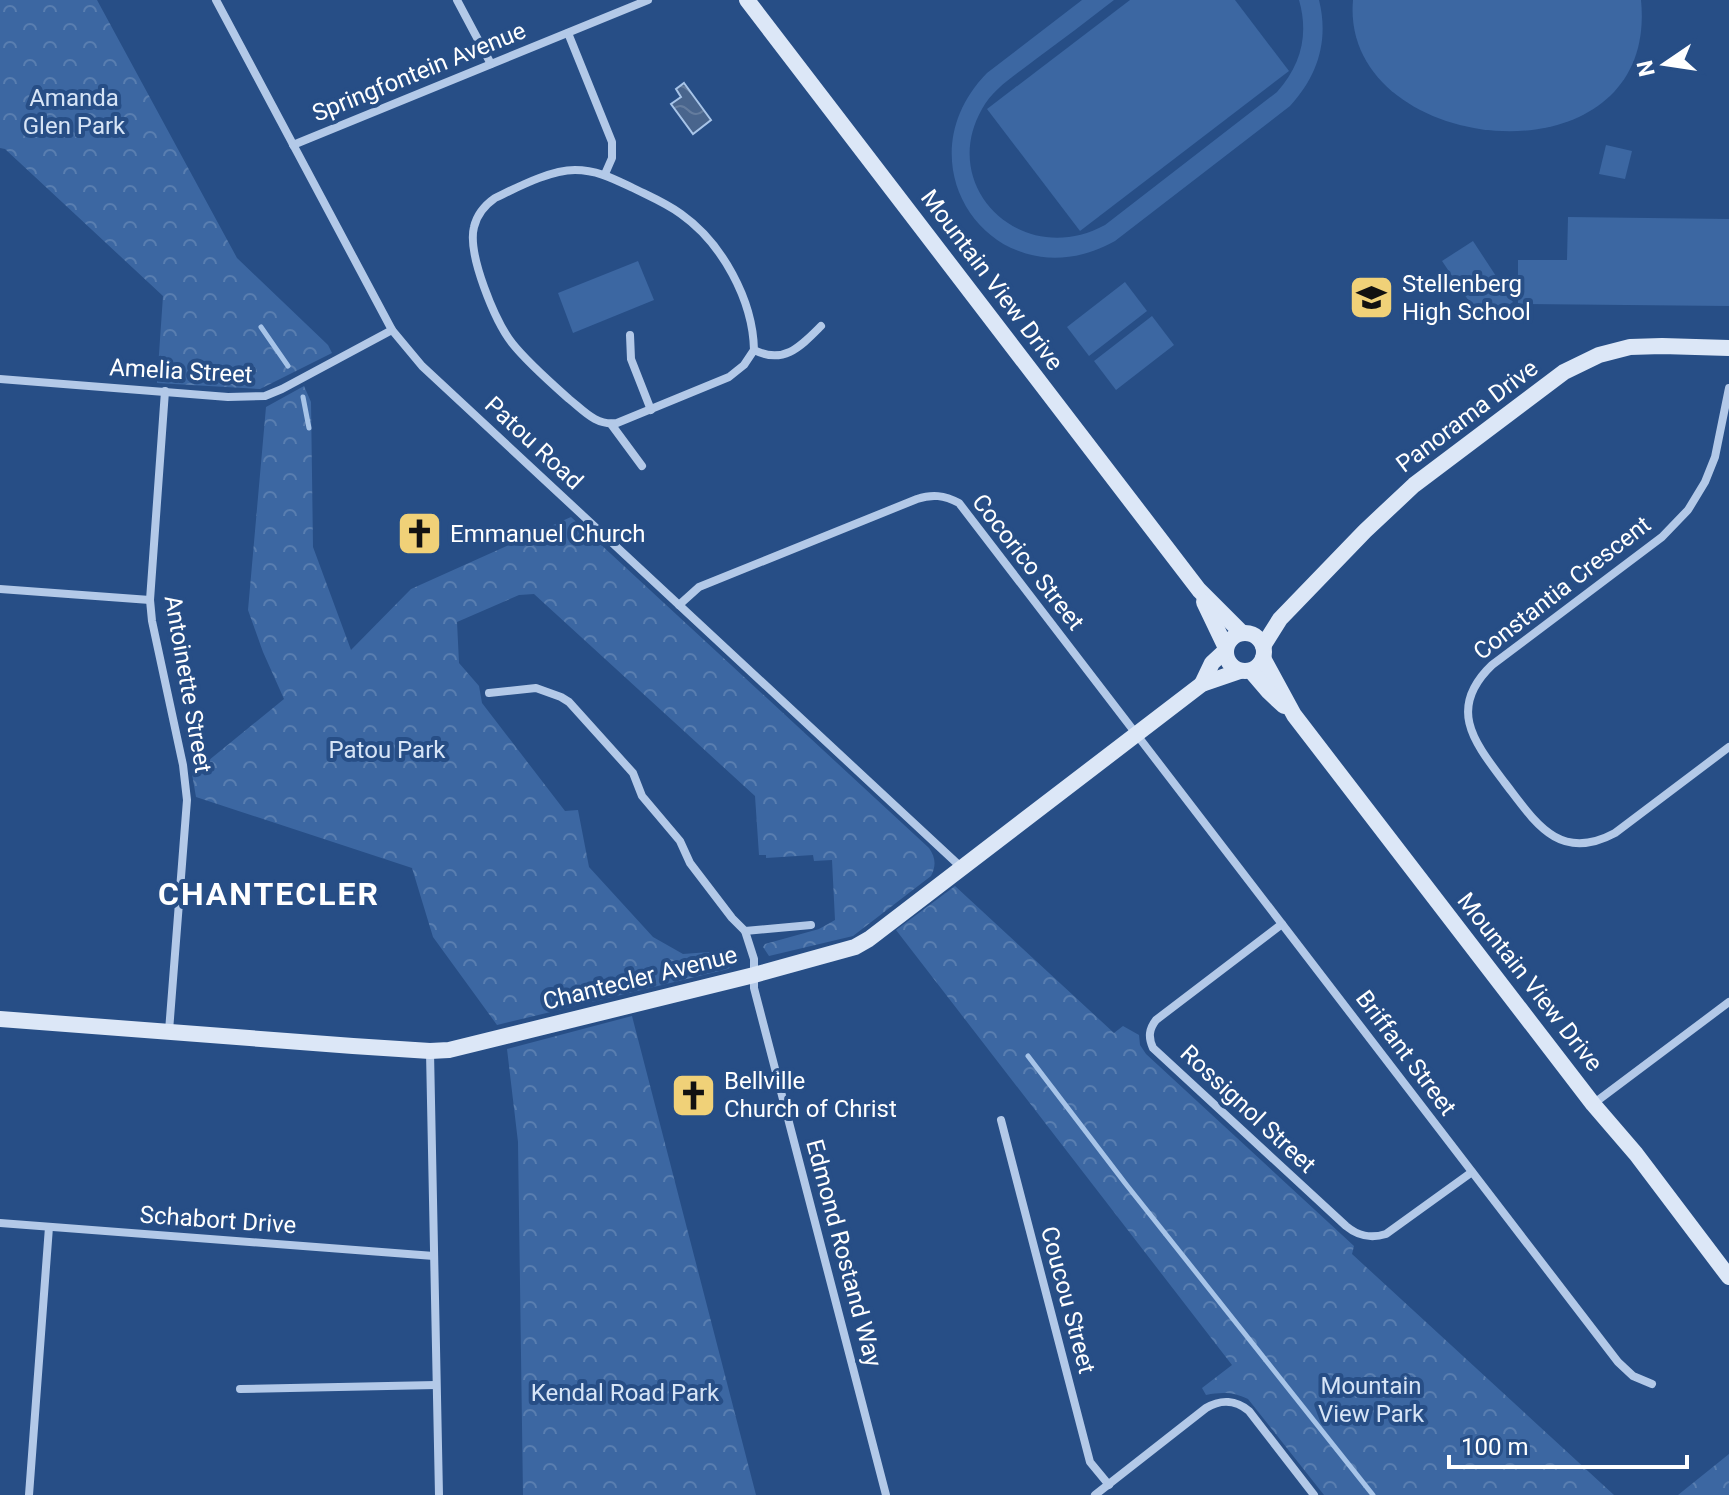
<svg xmlns="http://www.w3.org/2000/svg" width="1729" height="1495" font-family="Roboto,sans-serif">
<defs>
<pattern id="park-crowns" width="20" height="18" patternUnits="userSpaceOnUse" patternTransform="scale(2)"><rect width="20" height="18" fill="#3c67a2"/><path d="M2 6a3 3 0 1 1 6 0M12 15a3 3 0 1 1 6 0" fill="none" stroke="#597eb0"/></pattern>
<pattern id="water-waves" width="16" height="10" patternUnits="userSpaceOnUse" patternTransform="scale(2)"><rect width="16" height="10" fill="#49658d"/><path d="M0 5q4-4 8 0t8 0" fill="none" stroke="#647c9e"/></pattern>
</defs>
<rect width="100%" height="100%" fill="#274e86"/>
<!-- park -->
<g fill="url(#park-crowns)">
<polygon points="0,0 97,0 237,258 328,345 332,353 260,389 157,383 163,296 5,149 0,148"/>
<path d="M304 386 311 402 313 547 351 650 411 589 571 517 929 848C936 858 936 866 931 876L853 936 769 956 763 947 765 944 819 929 835 920 832 860 814 861 813 855 766 858V855H759L755 796 534 594 519 595 457 622 459 663 479 686 482 703 565 811 578 810 589 867 653 937 683 954 736 950 735 964 728 969 497 1025 433 937 412 868 196 797 192 774 284 699 263 652 248 610 266 407Z"/>
<path d="M955 886 1114 1033 1123 1026 1139 1035 1140 1045 1146 1054 1354 1246 1352 1254 1614 1495H1324L1248 1399C1233 1392 1222 1392 1206 1395L1202 1388 1232 1365 896 930Z"/>
<polygon points="632,1016 756,1495 523,1495 518,1142 507,1049"/>
<polygon points="1729,1454 1729,1495 1678,1495"/>
</g>
<!-- pitch -->
<g fill="#3c67a2">
<path d="M1082 0H1114C1088 20 1062 40 1036 59 1017 74 994 87 982 109 937 188 1023 270 1105 225L1277 92C1301 65 1309 35 1299 0H1319C1329 40 1318 76 1290 106L1115 241C999 306 895 167 987 73Z"/>
<polygon points="1130,0 1235,0 1289,71 1080,231 987,109"/>
<path d="M1353 0H1641C1660 191 1339 158 1353 0Z"/>
<polygon points="1606,145 1632,151 1625,179 1599,174"/>
<polygon points="1568,217 1729,219 1729,306 1518,304 1518,260 1567,260"/>
<polygon points="1473,241 1513,302 1483,322 1442,261"/>
<polygon points="638,261 654,300 573,333 558,293"/>
<polygon points="1125,282 1147,311 1089,356 1067,327"/>
<polygon points="1152,316 1174,345 1116,390 1094,361"/>
</g>
<!-- water -->
<polygon fill="url(#water-waves)" stroke="#a7c4e8" stroke-width="2" points="684,83 711,120 693,134 671,104 681,97 676,89"/>
<g fill="none" stroke-linecap="round" stroke-linejoin="round">
<!-- stream -->
<g stroke="#a7c4e8" stroke-width="5">
<polyline points="261,327 288,366"/>
<polyline points="303,397 309,428"/>
<polyline points="1028,1056 1125,1183 1373,1495"/>
</g>
<!-- street -->
<g stroke="#b3c9e8" stroke-width="8">
<polyline points="216,0 392,330 422,366 962,868"/>
<polyline points="457,0 491,64"/>
<polyline points="568,33 612,142 612,158 605,174"/>
<polyline points="293,145 648,0"/>
<polyline points="630,335 631,359 651,410"/>
<path d="M754 350 744 365 729 377 617 423C596 426 584 411 569 399 551 383 527 362 512 343 495 321 467 254 474 227 477 214 485 205 495 198 518 187 550 170 575 170 597 170 614 179 633 188 649 196 666 203 681 214 722 243 753 300 754 350 784 365 801 346 821 326"/>
<polyline points="0,379 228,397 265,396 282,389 392,330"/>
<path d="M1729 388 1715 457 1705 482 1688 510 1662 537 1492 665C1446 709 1475 743 1505 783 1535 822 1559 863 1615 833L1729 747"/>
<polyline points="165,391 150,600 152,621 183,765 187,800 169,1031"/>
<polyline points="611,424 642,466"/>
<polyline points="0,589 150,600"/>
<path d="M679 605 699 587 917 499C932 494 944 495 959 503L1618 1362 1633 1376 1652 1384"/>
<polyline points="489,693 536,688 561,697 569,702 633,773 642,796 680,841 690,863 732,918 745,931 754,959 754,988 886,1495"/>
<path d="M1282 924 1156 1020C1149 1029 1148 1037 1153 1048L1346 1226C1358 1236 1370 1239 1386 1234L1472 1172"/>
<polyline points="745,931 811,925"/>
<polyline points="430,1052 439,1495"/>
<polyline points="1593,1104 1729,1002"/>
<polyline points="1001,1120 1090,1462 1109,1485"/>
<polyline points="0,1223 434,1256"/>
<polyline points="240,1389 436,1385"/>
<polyline points="29,1495 49,1227"/>
<path d="M1095 1495 1206 1408C1221 1399 1236 1400 1249 1411L1314 1495"/>
</g>
<!-- secondary -->
<g stroke="#dce7f7" stroke-width="16">
<polyline points="747,0 1199,590 1242,633"/>
<polyline points="1204,602 1226,648"/>
<circle cx="1245" cy="652" r="19"/>
<polyline points="1263,646 1280,619 1365,531 1414,485 1564,372 1599,355 1630,347 1662,346 1729,348"/>
<polyline points="1263,658 1294,715 1593,1104 1636,1154 1729,1277"/>
<polyline points="1251,671 1269,692 1284,706"/>
<polyline points="1202,684 1212,663 1226,650"/>
<polyline points="0,1019 353,1046 430,1051 449,1050 754,975 855,947 869,939 1202,684 1240,671"/>
</g>
</g>
<!-- icons -->
<defs>
<symbol id="school-square" viewBox="-11 -11 22 22"><rect x="-9" y="-9" width="18" height="18" rx="4" fill="#f0d178" stroke="#274e86"/><path d="M0-5L7-2L0 1L-7-2ZM-4 1L0 2.5L4 1V4Q0 6-4 4Z" fill="#111"/></symbol>
<symbol id="church-square" viewBox="-11 -11 22 22"><rect x="-9" y="-9" width="18" height="18" rx="4" fill="#f0d178" stroke="#274e86"/><path d="M-1.2-6h2.4v3.5h3.3v2.4h-3.3V6h-2.4V-.1h-3.3v-2.4h3.3Z" fill="#111"/></symbol>
</defs>
<g fill-rule="evenodd">
<use href="#school-square" x="1346" y="272" width="51" height="51"/>
<use href="#church-square" x="394" y="508" width="51" height="51"/>
<use href="#church-square" x="668" y="1070" width="51" height="51"/>
</g>
<g text-anchor="middle" stroke-width="8" stroke-linejoin="round" paint-order="stroke">
<!-- street labels -->
<g font-size="24" fill="#fff" stroke="#274e86">
<text transform="translate(419 72) rotate(-22)" y="8">Springfontein Avenue</text>
<text transform="translate(992 280) rotate(53)" y="8">Mountain View Drive</text>
<text transform="translate(181 371) rotate(3)" y="8">Amelia Street</text>
<text transform="translate(1467 416) rotate(-37)" y="8">Panorama Drive</text>
<text transform="translate(534 443) rotate(43)" y="8">Patou Road</text>
<text transform="translate(1028 562) rotate(52)" y="8">Cocorico Street</text>
<text transform="translate(1562 588) rotate(-38)" y="8">Constantia Crescent</text>
<text transform="translate(188 684) rotate(80)" y="8">Antoinette Street</text>
<text transform="translate(640 978) rotate(-14)" y="8">Chantecler Avenue</text>
<text transform="translate(1530 982) rotate(52)" y="8">Mountain View Drive</text>
<text transform="translate(1406 1053) rotate(53)" y="8">Briffant Street</text>
<text transform="translate(1248 1109) rotate(43)" y="8">Rossignol Street</text>
<text transform="translate(218 1220) rotate(4)" y="8">Schabort Drive</text>
<text transform="translate(844 1253) rotate(75)" y="8">Edmond Rostand Way</text>
<text transform="translate(1068 1300) rotate(75)" y="8">Coucou Street</text>
</g>
<!-- park labels -->
<g font-size="24" fill="#d6e4f6" stroke="#274e86">
<text x="74" y="106">Amanda<tspan x="74" dy="28">Glen Park</tspan></text>
<text x="387" y="758">Patou Park</text>
<text x="1371" y="1394">Mountain<tspan x="1371" dy="28">View Park</tspan></text>
<text x="625" y="1401">Kendal Road Park</text>
</g>
<!-- poi labels -->
<g font-size="24" fill="#fff" stroke="#274e86" text-anchor="start">
<text x="1402" y="292">Stellenberg<tspan x="1402" dy="28">High School</tspan></text>
<text x="450" y="542">Emmanuel Church</text>
<text x="724" y="1089">Bellville<tspan x="724" dy="28">Church of Christ</tspan></text>
</g>
<!-- district labels -->
<g font-size="32" font-weight="bold" letter-spacing="2" fill="#fff" stroke="#274e86">
<text x="269" y="905">CHANTECLER</text>
</g>
</g>
<!-- north arrow -->
<g transform="translate(1665 64) rotate(257)" stroke="#274e86" stroke-width="6" paint-order="stroke">
<path d="M0-6L14 30L0 20L-14 30Z" fill="#ffffff"/>
<text y="-12" font-size="22" font-weight="bold" text-anchor="middle" fill="#ffffff">N</text>
</g>
<!-- scale -->
<path d="M1449 1455v12h238v-12" fill="none" stroke="#ffffff" stroke-width="4"/>
<text x="1461" y="1455" font-size="24" fill="#ffffff" stroke="#274e86" stroke-width="6" paint-order="stroke">100 m</text>
</svg>
